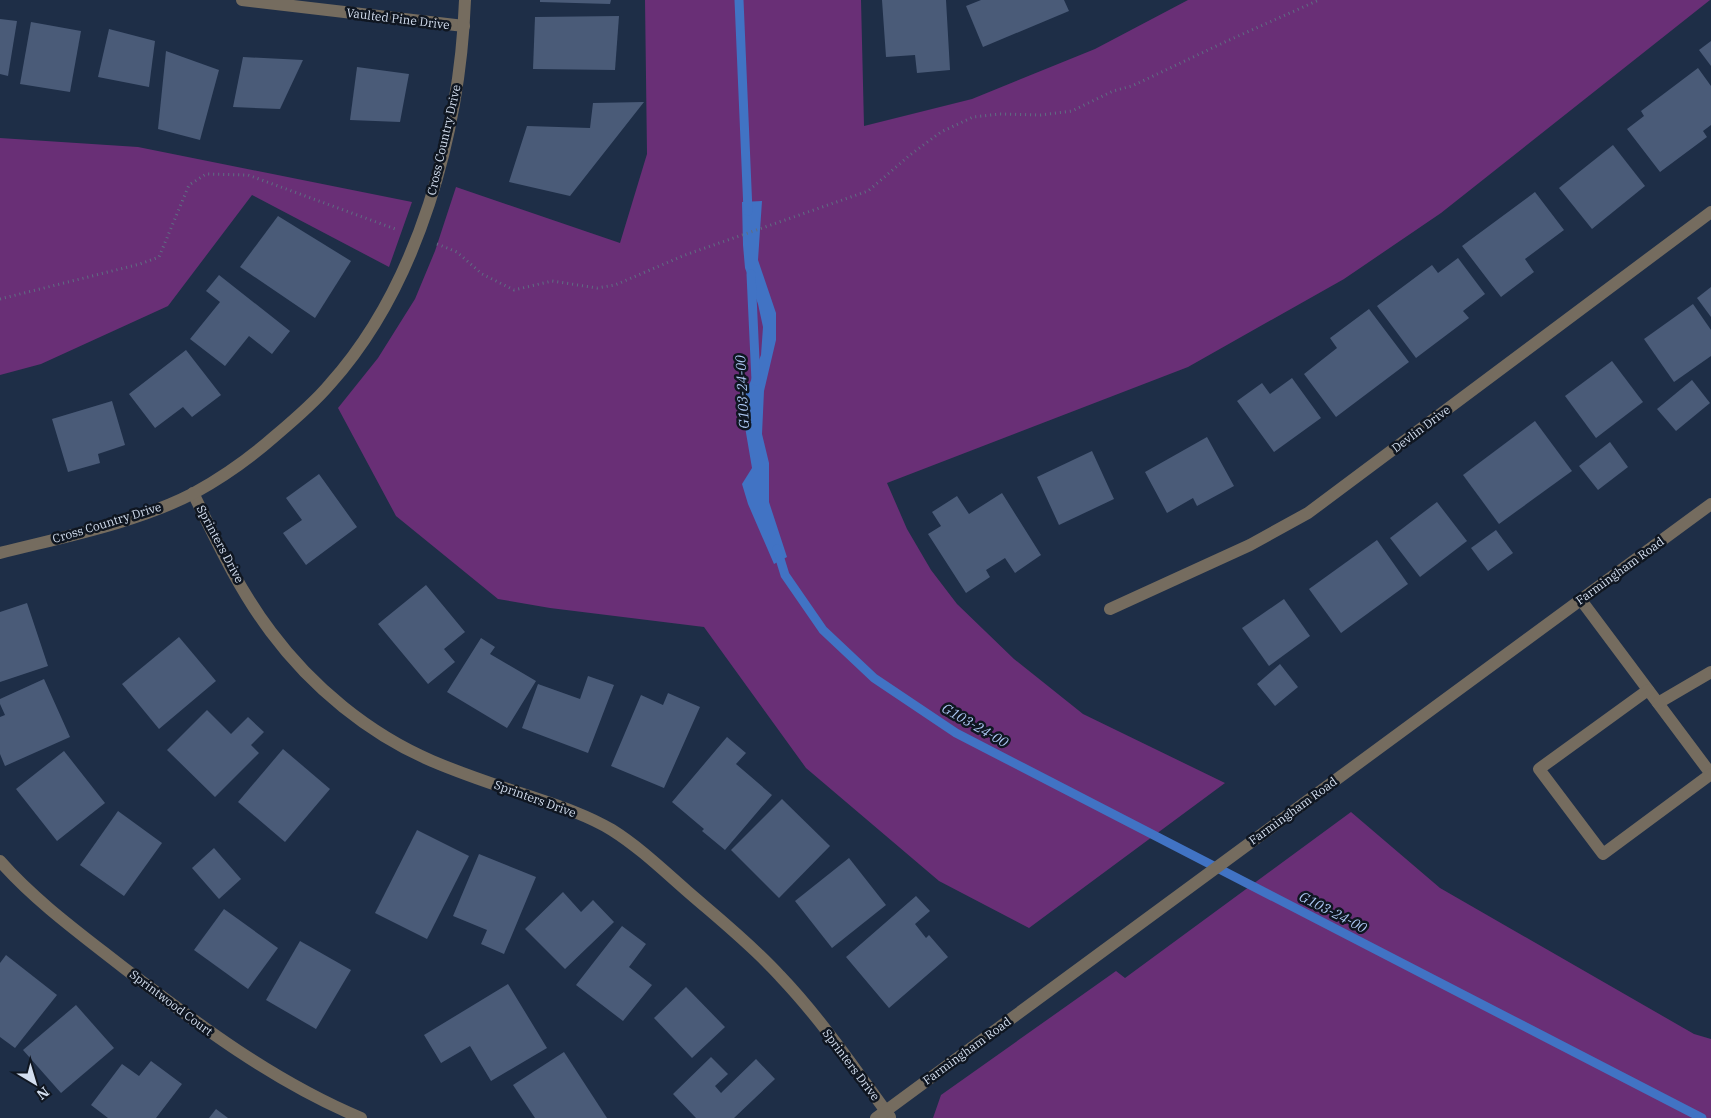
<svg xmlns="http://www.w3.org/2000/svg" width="1711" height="1118" font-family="'IBM Plex Serif',serif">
<rect width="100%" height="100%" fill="#1e2e47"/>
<!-- green -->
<g fill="#692f76">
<polygon points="645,0 861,0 864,126 972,99 1095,49 1188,0 1710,0 1441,213 1344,279 1188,367 887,483 907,529 931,570 957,604 1014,659 1083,714 1225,783 1029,928 939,881 806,768 704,627 550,608 498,599 396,516 338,408 378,358 415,299 435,251 456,187 620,243 647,154"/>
<polygon points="0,138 138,147 412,202 389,267 252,195 168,306 41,364 0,375"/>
<polygon points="1351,812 1440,888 1694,1034 1711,1039 1711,1118 933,1118 941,1095 1116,971 1125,978"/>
</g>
<!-- water -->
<polygon fill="#4173c4" points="762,201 758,260 776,313 776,340 764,391 762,434 769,463 769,502 787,557 774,564 748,504 742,484 752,468 745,427 742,403 761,355 763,327 758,304 745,268 743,245 742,202"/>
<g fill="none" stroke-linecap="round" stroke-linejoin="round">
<!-- stream -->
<g stroke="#4173c4" stroke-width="9">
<polyline points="739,0 748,211"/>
<polyline points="751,274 756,381"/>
<polyline points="777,549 785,575 823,630 874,678 956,733 1702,1118"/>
</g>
</g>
<!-- building -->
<g fill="#4a5b78">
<polygon points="540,0 611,0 610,4 540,2"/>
<polygon points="882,0 946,0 950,70 917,73 915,55 886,57"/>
<polygon points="981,0 1064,0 1069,11 983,47 966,6"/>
<polygon points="619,16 615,70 533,69 535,17"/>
<polygon points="0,19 17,21 8,76 0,74"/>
<polygon points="31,22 81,31 70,92 20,84"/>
<polygon points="109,29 155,41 149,87 98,77"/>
<polygon points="1711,41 1711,66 1699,50"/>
<polygon points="166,51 219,70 200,140 158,129"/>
<polygon points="243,57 303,60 280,109 233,107"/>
<polygon points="357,67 409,74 400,122 350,120"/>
<polygon points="1698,68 1711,86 1711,125 1703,131 1707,137 1660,172 1627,129 1644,116 1641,111"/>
<polygon points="644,102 570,196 509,182 527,126 590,128 593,103"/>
<polygon points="1613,145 1645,186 1592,229 1559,188"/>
<polygon points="1535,192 1564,230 1525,259 1534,272 1501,297 1462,246"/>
<polygon points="278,216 351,261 315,318 240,267"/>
<polygon points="1458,258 1485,294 1463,311 1469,318 1416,358 1377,306 1432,265 1438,273"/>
<polygon points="219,275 290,331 272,354 249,336 225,366 190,339 220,302 206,291"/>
<polygon points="1711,287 1711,317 1697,298"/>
<polygon points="1693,304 1711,330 1711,356 1674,382 1644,339"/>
<polygon points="1369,309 1409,362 1336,417 1304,374 1337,348 1330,338"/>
<polygon points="186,350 221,395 192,417 183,407 155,428 129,394"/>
<polygon points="1612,361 1643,402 1596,438 1565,396"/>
<polygon points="1292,378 1321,418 1274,452 1237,401 1262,383 1270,394"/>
<polygon points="1692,380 1710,403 1676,431 1657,409"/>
<polygon points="112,401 125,445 98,454 100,463 68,472 52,419"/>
<polygon points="1535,421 1572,471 1499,524 1463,475"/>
<polygon points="1207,437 1234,486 1197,506 1193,498 1167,513 1145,472"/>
<polygon points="1610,442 1628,467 1598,490 1579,466"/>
<polygon points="1092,451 1114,499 1059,525 1037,477"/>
<polygon points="319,474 357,527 306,565 283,533 302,520 286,498"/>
<polygon points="1002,493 1041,555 1015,573 1005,558 986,570 990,577 966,593 928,534 941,526 932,512 957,496 969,514"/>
<polygon points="1437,502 1467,541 1420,577 1390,538"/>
<polygon points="1496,530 1513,553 1488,571 1471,548"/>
<polygon points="1377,540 1408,584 1341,633 1309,589"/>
<polygon points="426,585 465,632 444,649 455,662 428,684 378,624"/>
<polygon points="1284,599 1310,636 1269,666 1242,628"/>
<polygon points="27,603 48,666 0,682 0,612"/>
<polygon points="179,637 216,681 159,729 122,684"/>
<polygon points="481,638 495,647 490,654 536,681 507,728 447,692"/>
<polygon points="1280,664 1298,687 1275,706 1257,684"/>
<polygon points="588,676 614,685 588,753 522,728 538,684 580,699"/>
<polygon points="44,679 70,737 5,766 0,754 0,717 5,715 0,704 0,699"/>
<polygon points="668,693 700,707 664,788 611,766 641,695 663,705"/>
<polygon points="207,710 231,734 248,717 264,732 251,745 259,753 215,797 167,750"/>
<polygon points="727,737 746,753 736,764 772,795 725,850 702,831 704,829 672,802"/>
<polygon points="283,749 330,789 285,842 238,802"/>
<polygon points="64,751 105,803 57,841 16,789"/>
<polygon points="782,799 830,846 779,898 731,850"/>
<polygon points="118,811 162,843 124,896 80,865"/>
<polygon points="417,830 469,856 427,939 375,913"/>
<polygon points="214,848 241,879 219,899 192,868"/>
<polygon points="479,854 536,877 504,954 481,944 487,930 453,916"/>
<polygon points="849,858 886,905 832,948 795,901"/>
<polygon points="563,892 581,912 593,900 614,922 565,969 525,929"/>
<polygon points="916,896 930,911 915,924 926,938 929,935 948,957 889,1008 846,957"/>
<polygon points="224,909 278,948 248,989 194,950"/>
<polygon points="622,926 646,944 629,967 652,985 623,1021 576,985"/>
<polygon points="300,941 351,970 316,1029 266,1000"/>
<polygon points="6,955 57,995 15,1048 0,1037 0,963"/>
<polygon points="508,984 547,1048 491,1081 470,1046 441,1063 424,1035"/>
<polygon points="686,987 725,1027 692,1058 654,1018"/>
<polygon points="76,1005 114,1048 61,1093 23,1050"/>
<polygon points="564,1052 607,1118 535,1118 513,1085"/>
<polygon points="711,1057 728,1074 715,1086 721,1093 756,1059 775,1079 734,1118 696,1118 673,1094"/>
<polygon points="151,1061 182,1084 156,1118 108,1118 91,1105 122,1064 139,1076"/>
<polygon points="216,1109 228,1118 209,1118"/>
</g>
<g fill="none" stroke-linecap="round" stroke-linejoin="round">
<!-- path -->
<g stroke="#5f6d83" stroke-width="3" stroke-dasharray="1 4" stroke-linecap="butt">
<polyline points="437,244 457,252 482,274 514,290 552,281 597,288 615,285 685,255 868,191 910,155 941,132 973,117 1000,114 1041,115 1072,111 1113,91 1132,86 1227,41 1319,0"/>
<polyline points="0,299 140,264 159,257 189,185 206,174 248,175 398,230"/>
</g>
<!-- minor -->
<g stroke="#756c5f" stroke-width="12">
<polyline points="242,0 464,26"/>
<path d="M193 493C216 540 239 590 271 632 312 687 369 734 432 761 465 775 498 786 532 797 559 806 587 815 612 830 639 847 663 870 687 891 718 918 753 946 780 976 821 1019 855 1069 890 1117"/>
<path d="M0 553C63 537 136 523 194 493 223 477 250 458 275 436 294 420 314 403 330 384 419 285 460 131 465 0"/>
<polyline points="1581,600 1711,774"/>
<polyline points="1110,609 1250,545 1308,513 1711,212"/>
<polyline points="1648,690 1539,769 1603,854 1711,774"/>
<polyline points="1658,703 1711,672"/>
<path d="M0 861C35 901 82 935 124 968 199 1025 273 1081 361 1118"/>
<polyline points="876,1118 1711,504"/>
</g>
</g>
<g text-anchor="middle" stroke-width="5" stroke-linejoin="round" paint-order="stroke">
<!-- street labels -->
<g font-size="12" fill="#d3deef" stroke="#0f1621">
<text transform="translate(398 19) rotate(7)" y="4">Vaulted Pine Drive</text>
<text transform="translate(444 140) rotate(-77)" y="4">Cross Country Drive</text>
<text transform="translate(1421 429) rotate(-37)" y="4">Devlin Drive</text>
<text transform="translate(107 523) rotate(-17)" y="4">Cross Country Drive</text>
<text transform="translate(220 544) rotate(62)" y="4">Sprinters Drive</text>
<text transform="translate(1620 571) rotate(-36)" y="4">Farmingham Road</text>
<text transform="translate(535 799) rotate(20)" y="4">Sprinters Drive</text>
<text transform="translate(1293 811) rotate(-36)" y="4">Farmingham Road</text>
<text transform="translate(171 1003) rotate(37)" y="4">Sprintwood Court</text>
<text transform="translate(967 1051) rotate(-36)" y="4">Farmingham Road</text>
<text transform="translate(851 1065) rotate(53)" y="4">Sprinters Drive</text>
</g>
<!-- water labels -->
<g font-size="14" font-style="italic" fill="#adc8f3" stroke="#0f1621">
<text transform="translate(742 392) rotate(-93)" y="5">G103-24-00</text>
<text transform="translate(975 725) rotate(30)" y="5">G103-24-00</text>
<text transform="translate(1333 912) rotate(27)" y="5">G103-24-00</text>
</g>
</g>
<!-- north arrow -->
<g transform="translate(35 1083) rotate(142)" stroke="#0f1621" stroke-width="4" paint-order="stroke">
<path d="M0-4L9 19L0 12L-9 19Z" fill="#d3deef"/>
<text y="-8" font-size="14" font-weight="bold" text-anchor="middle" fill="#d3deef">N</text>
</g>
</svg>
